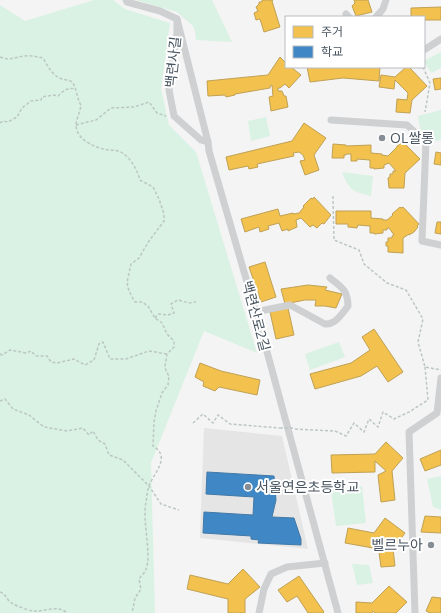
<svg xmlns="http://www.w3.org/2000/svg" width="441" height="613" font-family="'Open Sans','Noto Sans KR',sans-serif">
<rect width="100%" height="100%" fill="#f4f4f4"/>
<!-- education -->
<polygon fill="#e6e5e6" points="204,428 282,436 308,549 200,538"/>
<!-- green -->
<g fill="#d9f2e3">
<polygon points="94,0 113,0 125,9 170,23 161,89 169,125 196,152 257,353 204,331 151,463 155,613 0,613 0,5 25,21"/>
<polygon points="136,0 212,0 232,42 196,40 195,31 193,26 177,12"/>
<polygon points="441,52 441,68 431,73 424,61"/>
<polygon points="441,110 441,140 430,142 421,133 418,116"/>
<polygon points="266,117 270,136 251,141 248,121"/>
<path d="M342 172 373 176 371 196C353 192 349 190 342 172Z"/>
<polygon points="339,342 345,357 310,370 305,354"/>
<polygon points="441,476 441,510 433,507 427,479"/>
<polygon points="362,486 366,523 336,526 331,490"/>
<polygon points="352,564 369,565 373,583 357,585"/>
</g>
<!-- homes -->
<g fill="#f2c14e" stroke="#c0a154">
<polygon points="262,0 273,0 272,1 280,27 264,32 260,19 256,20 254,13 258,11 256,7 259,4 259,2 262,2"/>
<polygon points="354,0 368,0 372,12 356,16 352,6 355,3"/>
<polygon points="441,7 441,20 424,20 424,17 411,17 411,8"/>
<polygon points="280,57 286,63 286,67 291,67 301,75 289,88 285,84 280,88 278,88 278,91 282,91 284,96 286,96 288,107 271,111 269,97 273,96 272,85 270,86 270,88 235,94 235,95 226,97 225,95 208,96 207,81 268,75"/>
<polygon points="307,67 380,67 379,81 343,78 310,82"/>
<polygon points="406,67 409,67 427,86 412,100 410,113 396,112 397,99 407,100 408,93 395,80 394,89 379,87 381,75 395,77"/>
<polygon points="441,78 441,89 435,90 433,79"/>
<polygon points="304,123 326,138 314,155 319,170 305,175 300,161 305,160 303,155 299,152 293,153 294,156 257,164 258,167 249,169 248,166 229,170 226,157 292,141"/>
<polygon points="403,142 420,159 405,173 404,188 389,188 388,178 390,177 390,174 393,174 393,171 396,171 389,163 384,165 384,168 374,169 374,168 370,168 370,160 357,159 357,161 351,161 351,154 346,154 346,155 344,155 344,158 332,158 333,144 346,145 346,146 371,145 371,153 382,154 382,155 388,156 397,147 397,146"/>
<polygon points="436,152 441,153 441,165 434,164"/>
<polygon points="314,197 331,215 324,224 322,223 317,228 313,225 310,227 301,218 296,220 297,227 288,231 288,229 282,231 279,223 268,226 269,229 260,232 259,227 245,232 241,219 278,209 280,216 293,213 293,214 299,213 304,207 303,206 311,198 313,199"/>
<polygon points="400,207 401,208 403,207 419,224 417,226 418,227 414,232 409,235 409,234 403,238 403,253 388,252 388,246 386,246 386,242 388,242 388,238 392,238 392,236 394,235 389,228 387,228 387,230 383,230 383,233 374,234 374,233 370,233 370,226 358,225 357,228 348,227 348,224 336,224 336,211 371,211 371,218 383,219 383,220 387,220 393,215 392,214"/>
<polygon points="437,222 441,222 441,234 435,233"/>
<polygon points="265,262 276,297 261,302 249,267"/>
<polygon points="308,285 327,287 325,290 342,294 336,308 325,306 315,306 316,300 305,300 285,304 281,289"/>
<polygon points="288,308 294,335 276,339 270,312"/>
<polygon points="374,329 403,372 388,382 377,366 361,376 315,389 310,374 351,363 370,350 362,337"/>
<polygon points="200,363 221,371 260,380 257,395 219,387 215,391 203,386 204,382 195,377"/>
<polygon points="386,442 403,458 392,471 395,500 381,502 378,475 386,471 375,461 375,472 332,473 331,455 375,454"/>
<polygon points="441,450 441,465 425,471 420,459"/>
<polygon points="425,516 441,517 441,533 421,532"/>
<polygon points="385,518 405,533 393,549 395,566 381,567 379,552 383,549 374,539 373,548 345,543 348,528 374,533"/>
<polygon points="243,569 260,587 245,599 245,613 228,613 228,599 187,589 190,575 228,584"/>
<polygon points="299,576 324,612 323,613 308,613 297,596 287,602 278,590"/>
<polygon points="389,586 407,602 396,613 375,613 373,611 372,613 356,613 356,602 372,603"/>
<polygon points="432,597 441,598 441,613 430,613 426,611"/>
</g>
<!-- schools -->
<polygon fill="#3f88c5" stroke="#4279a7" points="207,472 274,476 276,500 272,517 294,518 301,539 301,545 258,543 259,540 251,539 251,536 203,533 204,512 253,515 254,497 206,494"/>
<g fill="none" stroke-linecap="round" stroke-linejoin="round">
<!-- path -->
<g stroke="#bcc7c4" stroke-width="1.5" stroke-dasharray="3 2" stroke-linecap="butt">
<path d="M0 57C10 61 15 57 25 56 31 55 37 57 43 58 48 67 53 76 62 79 65 80 70 80 72 82 76 85 77 100 81 105 80 112 76 120 76 126 77 139 92 146 103 149 110 151 118 149 124 154 132 160 137 170 140 180L153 187 159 199 164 214V221L149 241 139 258 131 264C127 284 124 283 135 302H142L148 306 155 318 162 323 167 334 174 341V347L167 354 165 366 166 371 169 376 168 385 162 393 156 411 154 422 153 446C172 457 153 474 149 486 147 491 147 497 146 502 142 521 152 555 146 569 145 573 141 576 139 579L141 589 135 598 132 613"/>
<polyline points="423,67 430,83 425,112"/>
<path d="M0 123 3 121 8 122 17 117 22 108 31 101 41 100 42 97 53 95 58 96C63 91 68 87 75 89"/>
<polyline points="76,125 96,120 111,108 134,107 149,102 157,113 166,116"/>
<polyline points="333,196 334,240 359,250 364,264 387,283 406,290 423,319 418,342 425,367 441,370"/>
<polyline points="155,318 158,314 168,315 174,313 171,304 178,300 189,303 196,302"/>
<polyline points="0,354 2,355 10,350 26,353 31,351 36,356 47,356 51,362 57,363 74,359 85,365 94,360 99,344 103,342 110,359 126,359 149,351 167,354"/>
<polyline points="0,401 5,399 13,409 29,415 44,427 67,431 83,428 89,435 93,431 98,440 105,444 109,455 123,460 149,486 161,504 179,510"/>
<polyline points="193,423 203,414 213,423 218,415 230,424 280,428"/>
<polyline points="295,429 335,431 346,436 354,423 364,432 369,419 378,427 383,412 394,419 409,412 428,400 425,367"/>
<path d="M0 592C5 594 6 597 9 601 13 605 27 610 33 611 45 612 57 604 67 613"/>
</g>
<!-- minor -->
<g stroke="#ced0d2" stroke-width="7">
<polyline points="126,0 127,2 160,11 177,19 177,33 169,90 174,116 201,140 208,142"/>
<polyline points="346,14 349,17"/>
<polyline points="376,17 383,9 386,0"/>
<polyline points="177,19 208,142 209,151 263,337 338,613"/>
<polyline points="424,50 441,39"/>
<polyline points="331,120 407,125 426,142 422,241 441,245"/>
<path d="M255 312 290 305 325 324C335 325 342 314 348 306 348 290 341 287 330 278"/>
<polyline points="259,613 264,589 271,574 287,567 325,563"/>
<polyline points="415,613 409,432 437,413 441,378"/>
</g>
<!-- path-bridge -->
<polyline stroke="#bcc7c4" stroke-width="1.5" stroke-dasharray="3 2" stroke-linecap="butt" points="280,428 294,428"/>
</g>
<!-- markers -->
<g fill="#868d94" stroke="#fff" stroke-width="1.5">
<circle cx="382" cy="138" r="4"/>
<circle cx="248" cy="487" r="4"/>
<circle cx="431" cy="545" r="4"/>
</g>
<g text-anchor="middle" stroke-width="4" stroke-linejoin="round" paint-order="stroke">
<!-- street labels -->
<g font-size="14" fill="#4a5661" stroke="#fff">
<text transform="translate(173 62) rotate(-84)" y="5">백련사길</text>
<text transform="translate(256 316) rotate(75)" y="5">백련산로2길</text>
</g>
<!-- poi labels -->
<g font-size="14" fill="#4a5661" stroke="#fff" text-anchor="start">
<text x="390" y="143">OL쌀롱</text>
<text x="256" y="492">서울연은초등학교</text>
<text x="423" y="550" text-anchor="end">벨르누아</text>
</g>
</g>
<!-- legend -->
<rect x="285" y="16" width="140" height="52" fill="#ffffff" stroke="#b7bbc0"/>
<rect x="293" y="26" width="20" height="12" fill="#f2c14e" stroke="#b7bbc0"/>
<text x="321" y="36" font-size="12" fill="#4a5661">주거</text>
<rect x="293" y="46" width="20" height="12" fill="#3f88c5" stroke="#b7bbc0"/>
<text x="321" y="56" font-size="12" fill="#4a5661">학교</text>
</svg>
